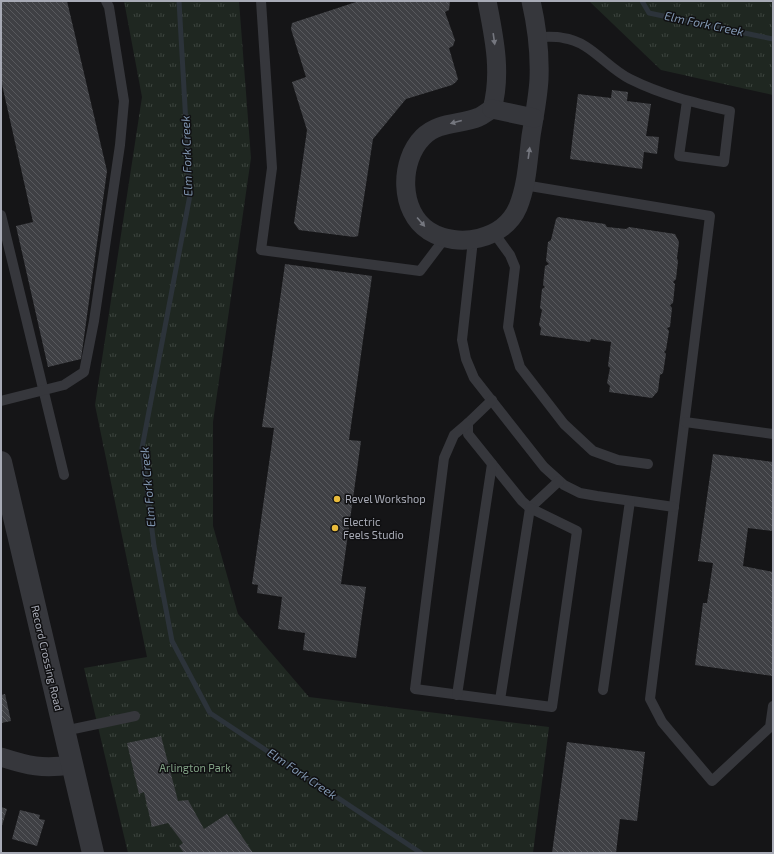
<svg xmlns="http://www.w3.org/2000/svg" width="774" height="854" font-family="'Exo 2',sans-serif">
<defs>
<pattern id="grass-tufts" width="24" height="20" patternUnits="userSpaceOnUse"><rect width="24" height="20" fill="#1f2721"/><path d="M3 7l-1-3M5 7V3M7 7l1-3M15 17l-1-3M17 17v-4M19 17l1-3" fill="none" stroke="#3d443f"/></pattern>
<pattern id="building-back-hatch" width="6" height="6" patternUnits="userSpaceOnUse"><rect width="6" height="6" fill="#3f4044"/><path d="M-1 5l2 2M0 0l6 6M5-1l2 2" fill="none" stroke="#58595d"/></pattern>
</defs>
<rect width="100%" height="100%" fill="#151517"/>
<!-- grass -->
<g fill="url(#grass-tufts)">
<polygon points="124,1 239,1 251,158 213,422 213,526 238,614 309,697 549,727 533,853 128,853 84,668 147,657 95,405 142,97"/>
<polygon points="589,1 773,1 773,95 661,70"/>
</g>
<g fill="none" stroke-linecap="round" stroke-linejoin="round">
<!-- stream -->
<g stroke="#2c333a" stroke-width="5">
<polyline points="179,1 190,195 142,448 154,546 172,641 210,713 421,853"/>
<polyline points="642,1 649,13 773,39"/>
</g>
</g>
<!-- building -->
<g fill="url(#building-back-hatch)">
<polygon points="1,1 67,1 107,171 81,359 48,367 16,226 33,222 1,80"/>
<polygon points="359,1 450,1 449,10 445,12 455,40 453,46 449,48 458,79 456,82 452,85 406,99 373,139 358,236 354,237 299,230 294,223 307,130 292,82 306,77 291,29 292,23"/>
<polygon points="612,90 628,92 627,101 651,104 646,136 659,137 657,154 644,152 642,169 570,159 578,94 611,98"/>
<polygon points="558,217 605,224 607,227 626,229 629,227 675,234 679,242 677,258 678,261 676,279 673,282 675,284 673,303 670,305 672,308 670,327 667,328 669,331 666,350 664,352 666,354 663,373 660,375 658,391 652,398 609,392 610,386 607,383 610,368 608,366 611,342 591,339 590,342 540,335 541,328 539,325 542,310 540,308 542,289 545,287 543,285 545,266 549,264 546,261 548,242 551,240 556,219"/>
<polygon points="285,264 372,276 349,440 361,441 341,584 366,587 356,658 303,650 305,633 278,629 282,597 257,593 258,585 252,584 274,428 262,427"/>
<polygon points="713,454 773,462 773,531 748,528 743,566 773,572 773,676 695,665 703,603 707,603 713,563 698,561"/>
<polygon points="5,694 11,721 1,723 1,695"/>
<polygon points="161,736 178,801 188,800 204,829 227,814 253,853 184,853 179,846 183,843 168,823 152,827 144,792 139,794 127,743"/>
<polygon points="567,742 645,752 637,821 620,819 616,853 552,853"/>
<polygon points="1,807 7,809 1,829"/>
<polygon points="20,810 40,815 39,819 45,820 37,846 12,839"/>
</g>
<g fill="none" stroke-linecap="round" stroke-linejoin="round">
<!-- service -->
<g stroke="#36373c" stroke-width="10">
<polyline points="261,1 272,168 261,250 420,271 445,238"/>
<path d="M538 37C546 37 555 36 563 38 590 41 607 68 630 79 662 95 695 103 730 111L724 162 679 156 687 101"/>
<polyline points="524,185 710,216 650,699 662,722 712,781 770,727 773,706"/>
<polyline points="1,215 64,475"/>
<polyline points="494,233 510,255 515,267 508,327 520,367 564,424 593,451 618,460 648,464"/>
<polyline points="473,240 462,340 466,359 474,378 544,467 564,485 580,493 597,496 674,507"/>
<polyline points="492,400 468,423 468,434 522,501 530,508 559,481"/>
<polyline points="1,401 64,385 84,372 94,321 120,145 124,101 109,7 106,1"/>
<polyline points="685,422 773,434"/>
<polyline points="468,423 454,435 444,458 415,689 552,707 577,531 530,508 500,700"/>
<polyline points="603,690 630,501"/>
<polyline points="457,695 492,464"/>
<polyline points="64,731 135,716"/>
</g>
<!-- minor -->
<g stroke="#36373c" stroke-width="19">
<path d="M487 1C494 37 502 73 492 109 488 111 484 115 479 117 461 125 439 121 423 137 399 161 399 212 429 231 458 249 504 240 518 207 527 185 528 160 531 136 534 117 538 98 539 79 540 53 537 27 531 1"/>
<polyline points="492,109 534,118"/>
<path d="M1 757C29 766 42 769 71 765"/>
</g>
<!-- tertiary -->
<polyline stroke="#36373c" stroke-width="22" points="1,462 93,853"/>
</g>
<!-- one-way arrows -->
<defs><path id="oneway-solid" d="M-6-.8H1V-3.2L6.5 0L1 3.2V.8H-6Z"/></defs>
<g fill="#75777f">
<use href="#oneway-solid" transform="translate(494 39) rotate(82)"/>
<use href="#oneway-solid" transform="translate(456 122) rotate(165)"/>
<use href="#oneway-solid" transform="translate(529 153) rotate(-82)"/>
<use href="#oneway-solid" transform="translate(421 222) rotate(49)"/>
</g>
<!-- markers -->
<g fill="#e9bb3b" stroke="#101012" stroke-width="1.5">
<circle cx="337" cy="499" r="4"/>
<circle cx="335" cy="528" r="4"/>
</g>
<g text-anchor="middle" stroke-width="3" stroke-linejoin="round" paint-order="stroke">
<!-- poi labels -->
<g font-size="11" fill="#a8abb6" stroke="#101012" text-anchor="start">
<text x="345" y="503">Revel Workshop</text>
<text x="343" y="526">Electric<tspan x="343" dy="13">Feels Studio</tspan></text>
</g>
<!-- street labels -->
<g font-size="11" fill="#a8abb6" stroke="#101012">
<text transform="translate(47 658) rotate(77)" y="4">Record Crossing Road</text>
</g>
<!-- park labels -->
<g font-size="11" fill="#80a184" stroke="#101012">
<text x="195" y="772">Arlington Park</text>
</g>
<!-- water labels -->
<g font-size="12" font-style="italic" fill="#8096b0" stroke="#101012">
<text transform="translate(704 24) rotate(12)" y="4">Elm Fork Creek</text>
<text transform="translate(187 156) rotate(-92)" y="4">Elm Fork Creek</text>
<text transform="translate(148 487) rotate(-95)" y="4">Elm Fork Creek</text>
<text transform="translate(302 774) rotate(34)" y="4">Elm Fork Creek</text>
</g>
</g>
<!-- border -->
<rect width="774" height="854" fill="none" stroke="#a8abb6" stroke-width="4"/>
</svg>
